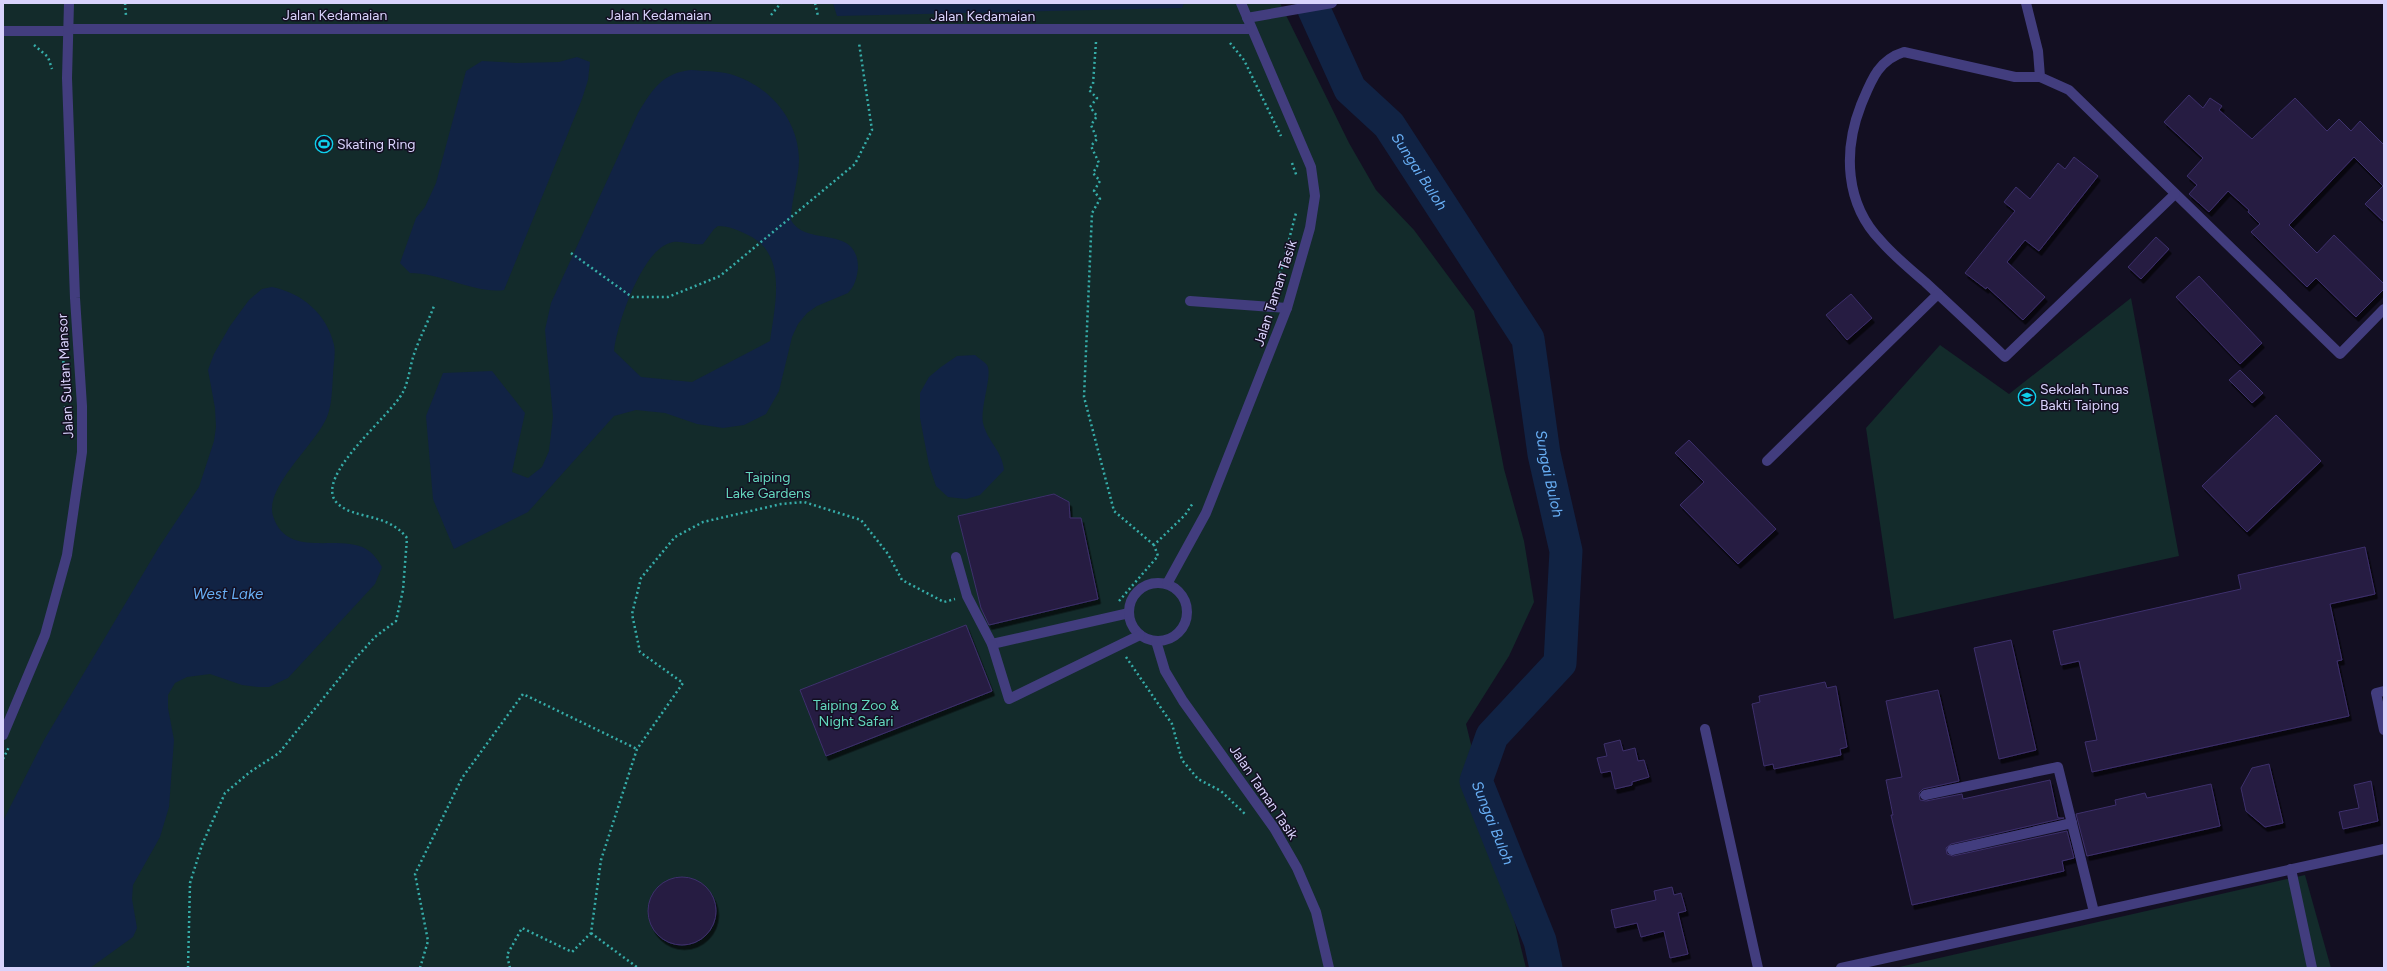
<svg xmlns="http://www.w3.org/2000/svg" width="2387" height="971" font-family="Figtree,sans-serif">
<defs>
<filter id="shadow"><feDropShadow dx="2.5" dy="4.5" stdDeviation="0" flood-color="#0009"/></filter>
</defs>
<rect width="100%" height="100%" fill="#130f22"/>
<!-- green -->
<g fill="#132b2b">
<polygon points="3,3 1280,3 1349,143 1376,190 1414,230 1474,311 1504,469 1524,541 1534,602 1509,656 1466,724 1526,968 3,968"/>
<polygon points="2131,298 2179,556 1894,619 1866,428 1940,345 2009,394"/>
<polygon points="2305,875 2331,968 1895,968"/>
</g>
<!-- water -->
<g fill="#112344" fill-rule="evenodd">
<polygon points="833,3 1184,3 1182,8 837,16"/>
<path d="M577 57 590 62 588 80 582 99 504 290C476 294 441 273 410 273L400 263 416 218 425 207 436 183 466 71 482 61 517 63 559 62Z"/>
<path d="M691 70C703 71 718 71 730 74 768 85 798 118 799 159 799 179 791 199 791 220 806 248 858 223 858 268 857 277 855 286 848 293L817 306 807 313 798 324 792 337 779 391 766 414 744 425 723 428 697 424 665 413 636 410 614 416 528 512 454 549 433 499 426 416 443 373 492 371 525 413 512 472 528 478 542 467 549 451 553 417 545 330 551 303 638 113C652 90 662 73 691 70ZM718 226C729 226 738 230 748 235 788 254 775 304 770 341L692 382 641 377 614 351C617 323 641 255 667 244 679 238 690 246 703 244L714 229Z"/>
<path d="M272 287C302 293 327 314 334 345 336 354 333 366 333 375 332 389 332 405 327 417 316 444 264 487 273 516 287 560 337 533 366 549 373 553 378 560 382 567L375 584 288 678 269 687H258L242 685 210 674 187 677 175 683 168 695V708L174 740 169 807 160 837 133 885 132 899 137 928 133 937 90 968H3V821L44 740 159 547 199 487 214 441 216 427 215 408 208 370 214 354 230 326 249 300 262 289Z"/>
<path d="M975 355C978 358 984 361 987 365 993 375 980 406 983 423 987 441 1002 450 1004 470L980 495 966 499 948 497 936 486 929 465 920 418V393L929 377 941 367 957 356Z"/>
</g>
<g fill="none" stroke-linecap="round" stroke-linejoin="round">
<!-- river -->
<path stroke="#112344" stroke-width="33" id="s1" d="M1311 3 1350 89 1389 125 1528 339 1544 454 1566 551 1560 663 1492 736 1476 781 1540 941 1546 968"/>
</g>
<!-- building -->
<g fill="#251c42" stroke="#3e306c" filter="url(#shadow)">
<polygon points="2189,95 2203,108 2210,98 2222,106 2219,110 2252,139 2295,98 2327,131 2339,119 2351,131 2360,121 2384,145 2384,222 2365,204 2383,186 2354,157 2289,225 2317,253 2334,235 2384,284 2384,289 2356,317 2316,278 2307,287 2251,232 2260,224 2248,212 2249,210 2228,191 2209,212 2189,194 2197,185 2187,176 2203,158 2164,122"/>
<polygon points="2074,157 2098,176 2039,251 2025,240 2007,262 2045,297 2023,320 1987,287 1986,289 1965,273 2015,211 2004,202 2016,187 2030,199 2058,163 2065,169"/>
<polygon points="2156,237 2169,249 2141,279 2128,267"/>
<polygon points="2199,276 2262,343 2240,364 2176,297"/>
<polygon points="1851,294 1872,318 1847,340 1826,315"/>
<polygon points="2240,370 2263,393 2252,403 2229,380"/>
<polygon points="2276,415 2321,461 2247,532 2202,486"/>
<polygon points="1689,440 1776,529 1738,564 1680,505 1704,482 1675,453"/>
<polygon points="1054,494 1069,502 1070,518 1081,518 1098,599 989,625 981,608 958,516"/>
<polygon points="2365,547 2375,594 2330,604 2342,660 2337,661 2349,716 2092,772 2085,742 2097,740 2079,661 2061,665 2053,631 2241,589 2238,575"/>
<polygon points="966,625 992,691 826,756 800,690"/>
<polygon points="2011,640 2036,750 1999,759 1974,648"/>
<polygon points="1825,682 1827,688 1836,686 1847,747 1840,749 1841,755 1774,769 1773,764 1764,766 1752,704 1760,702 1759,696"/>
<polygon points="1938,690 1959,781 1923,789 1919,793 1920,800 1926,801 1962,794 1963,799 2050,780 2058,818 2064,818 1951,844 1946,848 1947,854 1953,856 2067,831 2074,858 2062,861 2064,871 1912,905 1891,815 1893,815 1886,780 1902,777 1886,701"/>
<polygon points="1620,740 1623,751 1635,748 1638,761 1644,760 1649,777 1632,782 1632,785 1615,789 1611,771 1601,773 1597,758 1607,756 1604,744"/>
<polygon points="2269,764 2283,823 2265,827 2246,811 2241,788 2252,768"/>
<polygon points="2371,781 2378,821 2343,829 2339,812 2359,808 2354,785"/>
<polygon points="2211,784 2220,826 2087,856 2076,814 2116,805 2115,800 2145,793 2147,798"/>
<circle cx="682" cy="911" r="34"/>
<polygon points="1672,887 1674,895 1681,893 1686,911 1678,913 1688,954 1670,958 1664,931 1641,937 1637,923 1615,928 1611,910 1656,900 1654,891"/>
</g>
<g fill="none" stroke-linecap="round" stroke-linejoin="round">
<!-- path -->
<g stroke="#36ada9" stroke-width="2.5" stroke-dasharray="2 3" stroke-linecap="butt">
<polyline points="125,3 126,16"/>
<polyline points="815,3 818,16"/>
<polyline points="771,15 781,3"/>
<polyline points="1096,42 1093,84 1089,90 1097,98 1090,107 1097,116 1091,125 1097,139 1091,146 1099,163 1093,173 1100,181 1094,191 1100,199 1092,213 1084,397 1114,511 1154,545"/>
<polyline points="1230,43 1244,60 1281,136"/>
<polyline points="34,45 48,57 52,69"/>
<polyline points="1292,163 1297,177"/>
<polyline points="571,253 632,297 668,297 720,276 855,164 872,130 859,43"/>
<polyline points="1275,293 1296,213"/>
<polyline points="63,351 66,428"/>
<polyline points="1119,601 1158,556 1154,545 1185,515 1193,503"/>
<polyline points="1126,657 1172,724 1182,760 1198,779 1221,791 1245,814"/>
<polyline points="3,759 9,747"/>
<polyline points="591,933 638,968"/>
<path d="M188 968 190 883 202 845 225 793 250 772 279 753 355 659 375 637 396 621 403 590 407 538C387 512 354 520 337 503 312 477 392 415 403 392 409 380 410 366 414 354 420 337 428 322 434 306"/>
<polyline points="420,968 428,941 415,874 462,778 523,694 637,749"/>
<polyline points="510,968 507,955 522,928 572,952 591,933 601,860 637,749 683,683 640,652 632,614 641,578 675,537 703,522 781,504 804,502 861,520 888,554 902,580 944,602 955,599"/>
</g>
<!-- minor -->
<g stroke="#423d7e" stroke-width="10">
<polyline points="2026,3 2038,51 2040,77 2069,90 2340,354 2384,309"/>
<polyline points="1247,18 1332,3"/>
<polyline points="68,29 1251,29"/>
<polyline points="3,31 67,31"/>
<path d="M2040 77H2015L1904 52C1878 60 1871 81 1861 105 1843 151 1845 204 1881 241 1894 256 1910 269 1925 282 1952 307 1979 332 2005 357L2175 194"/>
<polyline points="1190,301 1287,308"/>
<polyline points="1767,461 1938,294"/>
<polyline points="956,557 967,596 992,644 1129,613"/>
<circle cx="1158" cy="612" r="29"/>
<polyline points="1167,584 1206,513 1287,308 1310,228 1315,196 1311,167 1241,3"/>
<polyline points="1156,641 1165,671 1183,701 1274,828 1297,868 1316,912 1329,968"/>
<polyline points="992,644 1009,699 1140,635"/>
<polyline points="2384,691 2376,693 2384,730"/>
<polyline points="1705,729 1758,968"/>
<polyline points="3,735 45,635 67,555 82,452 82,406 75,298 67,78 69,3"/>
<polyline points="1925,795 2058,767 2094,912"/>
<polyline points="1952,850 2072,823"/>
<polyline points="2291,869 2312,968"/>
<polyline points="1841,968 2384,849"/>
</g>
</g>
<!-- icons -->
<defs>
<symbol id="stadium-ring" viewBox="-11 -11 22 22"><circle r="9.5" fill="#130f22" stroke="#0fcfec" stroke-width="1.5"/><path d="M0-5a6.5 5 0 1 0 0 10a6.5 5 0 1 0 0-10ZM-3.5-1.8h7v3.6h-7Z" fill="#0fcfec"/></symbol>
<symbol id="school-ring" viewBox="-11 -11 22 22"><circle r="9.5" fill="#130f22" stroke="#0fcfec" stroke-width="1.5"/><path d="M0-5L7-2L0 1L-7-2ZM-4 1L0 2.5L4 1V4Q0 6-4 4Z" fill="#0fcfec"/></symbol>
</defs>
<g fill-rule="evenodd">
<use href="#stadium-ring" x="314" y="134" width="20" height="20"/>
<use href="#school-ring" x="2017" y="387" width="20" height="20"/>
</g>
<g text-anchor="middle" stroke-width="3" stroke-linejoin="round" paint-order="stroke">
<!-- street labels -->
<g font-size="14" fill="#d9d3fc" stroke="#130f22">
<text x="335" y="20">Jalan Kedamaian</text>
<text x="659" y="20">Jalan Kedamaian</text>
<text x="983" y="21">Jalan Kedamaian</text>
<text transform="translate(1275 293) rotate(-72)" y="5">Jalan Taman Tasik</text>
<text transform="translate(65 376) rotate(-93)" y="5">Jalan Sultan Mansor</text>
<text transform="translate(1264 792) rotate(56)" y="5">Jalan Taman Tasik</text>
</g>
<!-- poi labels -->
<g font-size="14" fill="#d9d3fc" stroke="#130f22" text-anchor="start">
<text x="337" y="149">Skating Ring</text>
<text x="2040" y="394">Sekolah Tunas<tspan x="2040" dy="16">Bakti Taiping</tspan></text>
</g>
<!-- park labels -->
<g font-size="14" fill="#64d7be" stroke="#130f22">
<text x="768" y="482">Taiping<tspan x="768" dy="16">Lake Gardens</tspan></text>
<text x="856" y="710">Taiping Zoo &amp;<tspan x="856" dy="16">Night Safari</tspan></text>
</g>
<!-- water labels -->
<g font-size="15" font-style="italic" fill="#68aff5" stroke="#130f22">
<text dy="5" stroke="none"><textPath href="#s1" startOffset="203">Sungai Buloh</textPath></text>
<text dy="5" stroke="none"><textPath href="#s1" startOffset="539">Sungai Buloh</textPath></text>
<text x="228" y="599">West Lake</text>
<text dy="5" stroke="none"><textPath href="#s1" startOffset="923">Sungai Buloh</textPath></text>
</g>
</g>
<!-- border -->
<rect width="2387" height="971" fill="none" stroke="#d9d3fc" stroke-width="8"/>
</svg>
